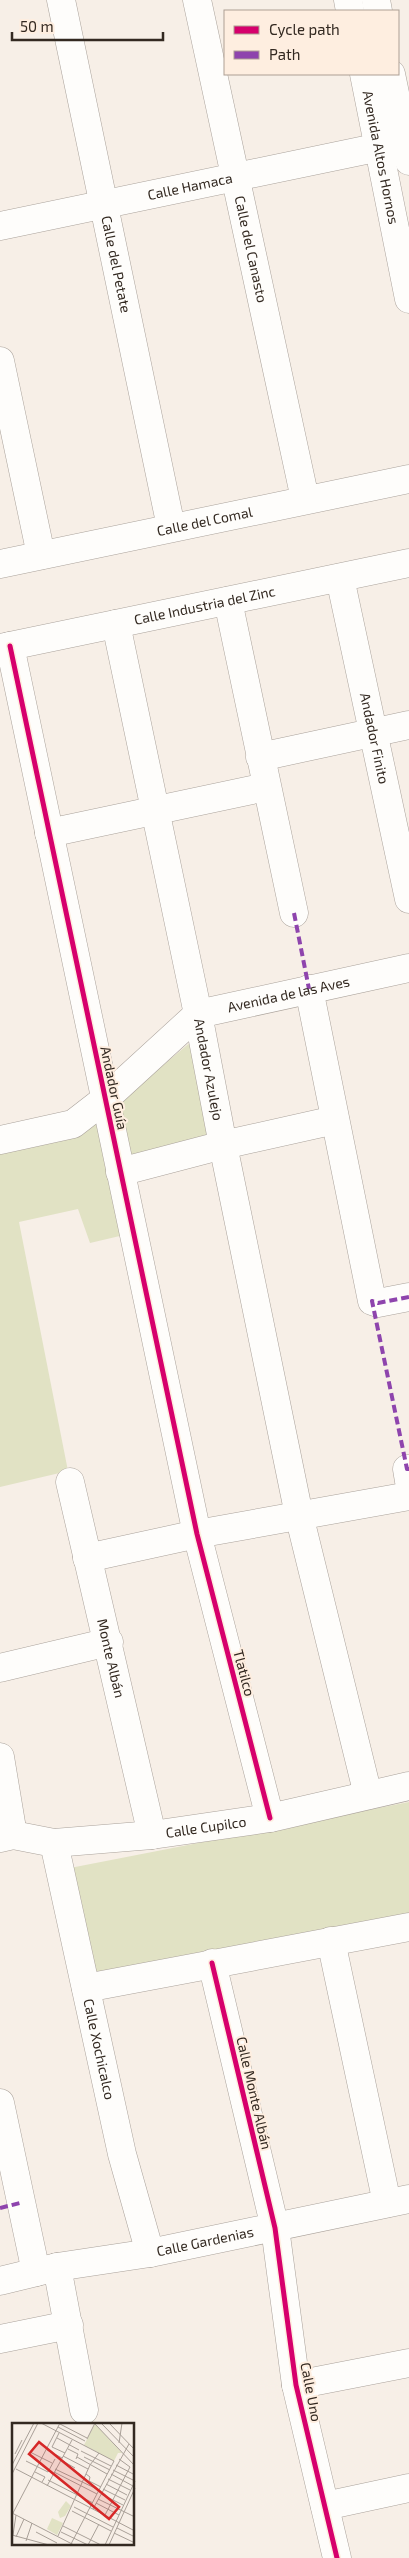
<svg xmlns="http://www.w3.org/2000/svg" width="409" height="2558" font-family="'Exo 2',sans-serif">
<rect width="100%" height="100%" fill="#f7efe7"/>
<!-- green -->
<g fill="#e1e2c4">
<polygon points="192,1041 215,1157 113,1184 124,1235 90,1243 78,1209 19,1222 68,1471 0,1487 0,1151 99,1119"/>
<polygon points="409,1802 409,1915 93,1975 70,1868"/>
</g>
<g fill="none" stroke-linecap="round" stroke-linejoin="round">
<defs>
<g id="minor">
<path id="s1" d="M61 0 171 527"/>
<path id="s2" d="M197 0 305 499"/>
<polyline points="348,0 350,11"/>
<polyline points="376,0 378,11"/>
<path id="s3" d="M364 74 409 299"/>
<polyline points="391,74 409,161"/>
<path id="s4" d="M0 226 380 147"/>
<polyline points="0,361 41,555"/>
<path id="s5" d="M0 564 409 479"/>
<path id="s6" d="M340 578 409 899"/>
<polyline points="228,601 294,913"/>
<path id="s7" d="M116 624 198 1014 223 1145 299 1515 368 1795"/>
<polyline points="10,646 197,1534 270,1818"/>
<path id="s8" d="M0 648 409 563"/>
<polyline points="260,757 409,725"/>
<polyline points="49,833 266,787"/>
<polyline points="309,989 372,1301 378,1303 409,1297"/>
<path id="s9" d="M0 1140 73 1124 104 1100 198 1014 409 968"/>
<polyline points="120,1172 223,1145 335,1120"/>
<polyline points="409,1469 407,1469 409,1481"/>
<path id="s10" d="M70 1482 152 1835"/>
<polyline points="87,1558 197,1534 409,1496"/>
<polyline points="0,1668 109,1642"/>
<polyline points="0,1757 13,1835"/>
<path id="s11" d="M0 1838 13 1835 54 1843 152 1835 270 1818 409 1786"/>
<path id="s12" d="M54 1843 122 2154 150 2253"/>
<polyline points="331,1941 387,2203"/>
<polyline points="212,1963 275,2228 296,2385 337,2558"/>
<polyline points="86,1988 409,1927"/>
<polyline points="0,2103 36,2272"/>
<polyline points="57,2267 84,2410"/>
<path id="s13" d="M0 2281 57 2267 150 2253 409 2199"/>
<polyline points="0,2339 69,2325"/>
<polyline points="296,2385 409,2363"/>
<polyline points="325,2506 409,2488"/>
</g>
</defs>
<!-- minor casing -->
<use href="#minor" stroke="#aaa29b" stroke-width="29"/>
<!-- minor -->
<use href="#minor" stroke="#fefdfb" stroke-width="28"/>
<!-- quiet -->
<g stroke="#8e44ad" stroke-width="4" stroke-dasharray="8 4" stroke-linecap="butt">
<polyline points="294,913 309,989"/>
<polyline points="409,1297 378,1303 372,1301 407,1469 409,1469"/>
<polyline points="0,2208 20,2203"/>
</g>
<defs>
<g id="cycleway">
<polyline points="10,646 197,1534 270,1818"/>
<polyline points="212,1963 275,2228 296,2385 337,2558"/>
</g>
</defs>
<!-- cycleway casing -->
<use href="#cycleway" stroke="#feeee0" stroke-width="8"/>
<!-- cycleway -->
<use href="#cycleway" stroke="#d6006c" stroke-width="5"/>
</g>
<g text-anchor="middle" stroke-width="4" stroke-linejoin="round" paint-order="stroke">
<!-- street labels -->
<g font-size="14" fill="#332921" stroke="#feeee0">
<text dy="5" stroke="none"><textPath href="#s3" startOffset="85">Avenida Altos Hornos</textPath></text>
<text dy="5" stroke="none"><textPath href="#s4" startOffset="194">Calle Hamaca</textPath></text>
<text dy="5" stroke="none"><textPath href="#s2" startOffset="255">Calle del Canasto</textPath></text>
<text dy="5" stroke="none"><textPath href="#s1" startOffset="270">Calle del Petate</textPath></text>
<text dy="5" stroke="none"><textPath href="#s5" startOffset="209">Calle del Comal</textPath></text>
<text dy="5" stroke="none"><textPath href="#s8" startOffset="209">Calle Industria del Zinc</textPath></text>
<text dy="5" stroke="none"><textPath href="#s6" startOffset="164">Andador Finito</textPath></text>
<text dy="5" stroke="none"><textPath href="#s9" startOffset="334">Avenida de las Aves</textPath></text>
<text dy="5" stroke="none"><textPath href="#s7" startOffset="455">Andador Azulejo</textPath></text>
<text transform="translate(114 1088) rotate(78)" y="5">Andador Guía</text>
<text dy="5" stroke="none"><textPath href="#s10" startOffset="181">Monte Albán</textPath></text>
<text transform="translate(244 1673) rotate(75)" y="5">Tlatilco</text>
<text dy="5" stroke="none"><textPath href="#s11" startOffset="208">Calle Cupilco</textPath></text>
<text dy="5" stroke="none"><textPath href="#s12" startOffset="211">Calle Xochicalco</textPath></text>
<text transform="translate(254 2093) rotate(77)" y="5">Calle Monte Albán</text>
<text dy="5" stroke="none"><textPath href="#s13" startOffset="209">Calle Gardenias</textPath></text>
<text transform="translate(311 2392) rotate(79)" y="5">Calle Uno</text>
</g>
</g>
<!-- overview -->
<g transform="translate(12 2423)">
<rect width="122" height="122" fill="#f7efe7"/>
<path d="M83 1 110 30H106L102 38 72 22ZM54 78 59 83 53 93 48 95 46 89ZM40 95 51 100 45 112 35 106Z" fill="#e1e2c4"/>
<path fill="none" stroke="#a9a098" stroke-width="1" d="M29 0 102 38 59 121M89 0 123 35M97 0 123 27M48 1 75 15M83 1 123 43M46 4 73 18M47 10 40 24 53 30M45 15 67 27M75 16 83 0M107 20 110 0M56 26 66 31 64 36M35 27 50 35M69 28 99 43M18 29 40 40M3 31 10 17M51 33 76 46M65 34 95 51M72 34 98 47M49 37 63 45M14 38 36 49 43 36M0 42 22 0M104 42 123 52M4 46 123 108M43 46 87 67M23 49 33 54 30 59M42 49 85 71M0 51 26 0M74 51 78 54 77 58 89 64M99 51 121 63M96 56 118 67M36 57 81 80M94 61 115 72M35 63 60 17M91 66 113 77M89 71 111 82M86 76 123 94M84 80 107 92M62 84 101 104M81 86 117 21M60 88 99 108M0 90 62 122M1 90 48 0M93 92 118 44 107 36M51 103 89 122M105 105 123 114M24 109 45 120M49 109 76 122M102 110 123 120M0 112 37 122M1 112 4 92M46 113 78 42 87 30M4 114 12 96M14 118 20 100M76 122 87 101M93 122 123 58 101 47M97 122 123 65"/>
<path fill="#d62828" fill-opacity="0.15" stroke="#d62828" stroke-width="2.5" d="M27 19 107 84 97 96 17 31Z"/>
<rect width="122" height="122" fill="none" stroke="#332921" stroke-width="2.5"/>
</g>
<!-- legend -->
<rect x="224" y="10" width="175" height="65" fill="#feeee0" stroke="#ad9f94"/>
<rect x="234" y="26" width="25" height="8" fill="#d6006c" stroke="#ad9f94"/>
<text x="269" y="35" font-size="15" fill="#332921">Cycle path</text>
<rect x="234" y="51" width="25" height="8" fill="#8e44ad" stroke="#ad9f94"/>
<text x="269" y="60" font-size="15" fill="#332921">Path</text>
<!-- scale -->
<path d="M12 32v8h151v-8" fill="none" stroke="#332921" stroke-width="2.5"/>
<text x="20" y="32" font-size="15" fill="#332921" stroke="#feeee0" stroke-width="4" paint-order="stroke">50 m</text>
</svg>
